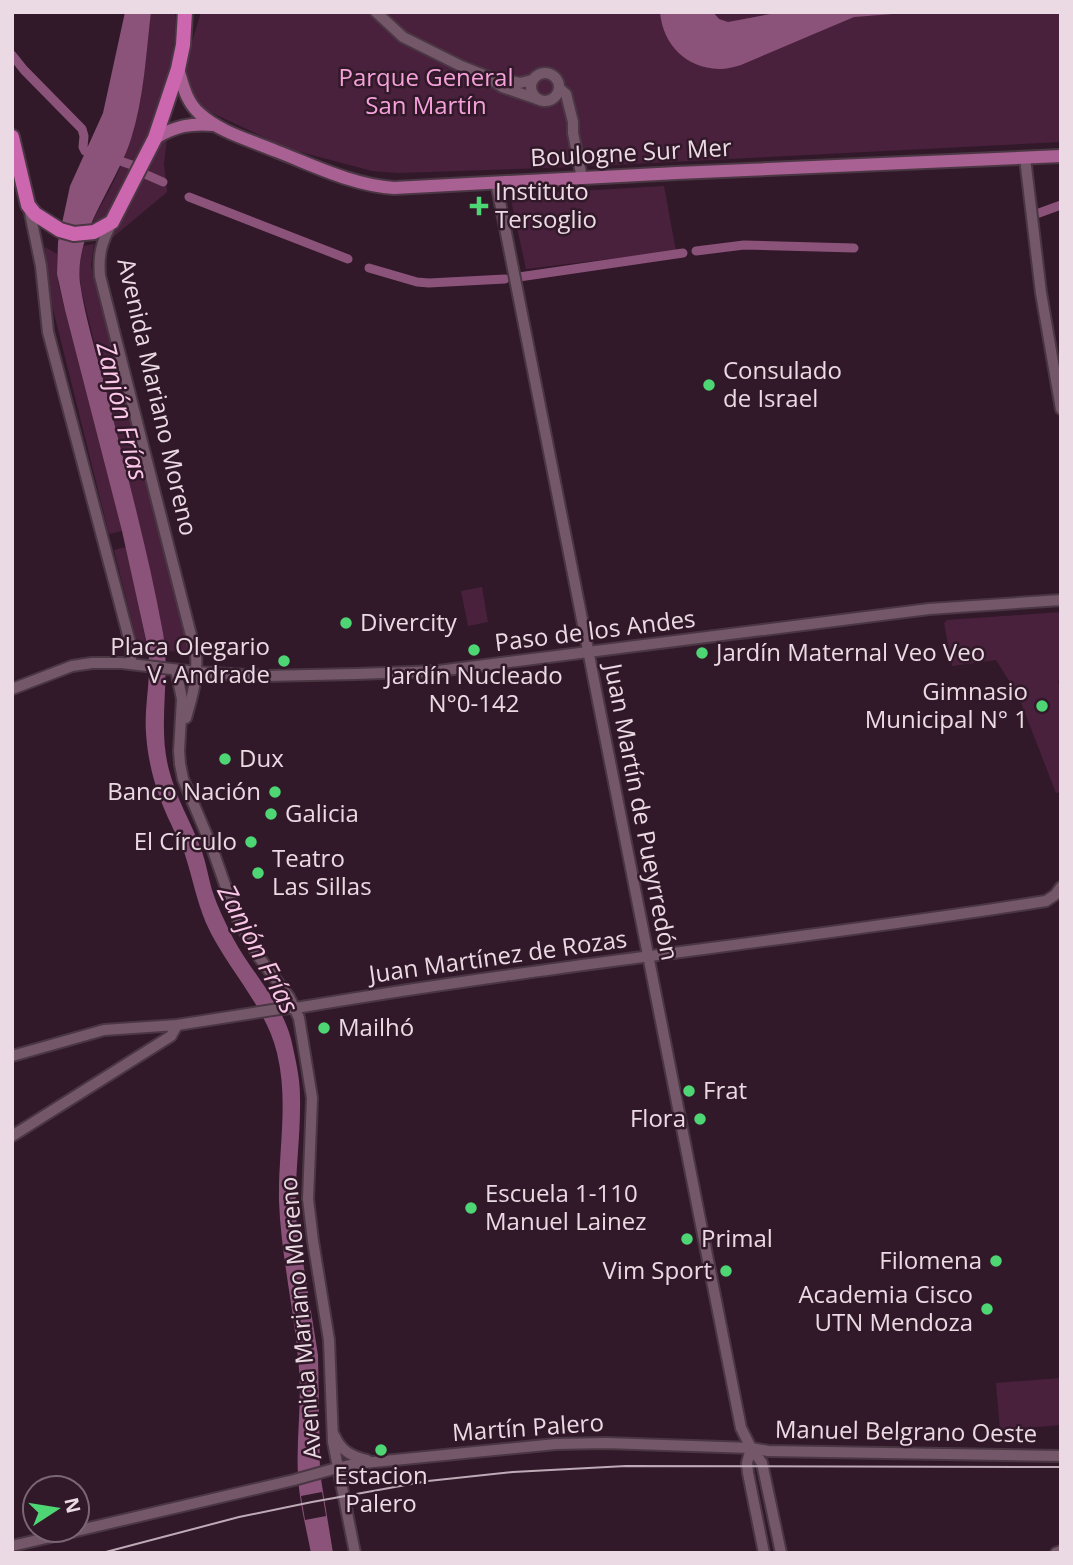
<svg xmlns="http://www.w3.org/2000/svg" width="1073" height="1565" font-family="'Open Sans',sans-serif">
<rect width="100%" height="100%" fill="#311929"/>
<!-- green -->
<g fill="#49213d">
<path d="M151 12H175C178 85 139 155 106 217L92 222C102 203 114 183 122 163 142 116 145 63 151 12Z"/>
<polygon points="201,12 1061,12 1061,142 572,167 398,173 372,171 289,149 197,106 186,79 186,62"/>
<polygon points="167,137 164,164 167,192 112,238 159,143"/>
<polygon points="664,186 676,251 526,269 510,195"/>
<polygon points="94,244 91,266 189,652 166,651 142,535 81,289 79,269 83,246"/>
<polygon points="45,247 57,254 58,282 65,310 122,531 109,534 49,293"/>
<polygon points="126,547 148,651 137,642 114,550"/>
<polygon points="482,587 488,622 468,626 461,591"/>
<polygon points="1061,612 1061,680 1058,681 1061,692 1061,792 1056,793 1018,695 996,660 952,666 944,623 947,620"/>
<polygon points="1061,1378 1061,1425 1000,1430 996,1383"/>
</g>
<!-- water -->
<g fill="#8c537a">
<path d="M125 12H151C146 54 144 98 131 139 116 186 74 233 80 283 85 318 96 352 105 386 125 468 148 550 163 633 171 679 157 725 169 770 176 798 191 822 201 849 206 862 208 876 212 890 217 906 225 922 233 938 251 972 281 1001 291 1039 295 1057 300 1077 300 1096 301 1137 294 1177 296 1218L318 1355 320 1473 333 1553H311C306 1527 299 1501 298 1475 296 1439 302 1404 299 1369 295 1313 281 1257 279 1201 278 1151 289 1102 277 1053 266 1006 226 968 206 923 197 902 193 880 186 858 183 846 176 836 171 824 157 795 148 765 146 733 144 705 152 676 148 649L122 531 65 310 57 274 58 242 70 186 103 113Z"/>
<path d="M660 12H713L719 19 728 22 781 12H918L854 17 741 65C734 67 727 69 719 69 686 68 663 45 660 12Z"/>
</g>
<!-- pier -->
<polygon fill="#311929" points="322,1492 326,1516 305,1520 301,1496"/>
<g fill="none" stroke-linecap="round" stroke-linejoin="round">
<!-- canal -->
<g stroke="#8c537a" stroke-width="9">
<polyline points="12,55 24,70 82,129 84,136 83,147 85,151"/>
<polyline points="123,162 132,165"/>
<polyline points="147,175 163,182"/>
<polyline points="189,197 348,259"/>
<polyline points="1039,213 1061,205"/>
<polyline points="696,251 744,245 854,248"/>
<polyline points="369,268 417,282 429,283 505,279"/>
<polyline points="519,277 683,253"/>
</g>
<defs>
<g id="secondary">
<polyline points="376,12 403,37 461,66 486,76 520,83 532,80"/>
<circle cx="545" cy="87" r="14"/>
<polyline points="489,78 502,87 537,99"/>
<polyline points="559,88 566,94 573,122 573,133 582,178"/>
<polyline points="1025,158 1041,293 1061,409"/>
<polyline points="496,182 741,1428 751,1448 762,1463 781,1553"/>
<polyline points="29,208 41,266 48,332 131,646 131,664"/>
<path d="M112 222C102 242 98 253 100 276L196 655C198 677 192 697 186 718"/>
<polyline points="176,670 182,699 179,751 180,764 183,779 211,845 236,916 258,956 289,997 299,1018 312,1098 308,1199 313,1241 329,1340 333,1442 355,1553"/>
<polyline points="12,689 72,666 92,663 122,663 196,672 265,676 356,674 438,671 929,609 1061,600"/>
<path d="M12 1056 104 1030 177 1025 279 1009 302 1007C549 965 799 940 1046 901L1055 895 1061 887"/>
<polyline points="12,1136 171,1036 177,1025"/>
<path d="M334 1435C341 1451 351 1456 367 1460"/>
<polyline points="751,1448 747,1463 748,1473 764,1553"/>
<polyline points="12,1546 294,1480 337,1468 354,1464 556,1444 606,1443 751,1448 768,1451 1061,1456"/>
<polyline points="1056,1553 1061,1551"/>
</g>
<g id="primary">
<path d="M178 69C183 85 186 101 199 113 219 132 250 140 276 151 315 166 352 185 394 188L677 173 1061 156"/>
<path d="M155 138C176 126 190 123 214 125"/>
</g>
<polyline id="highway" points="12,137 28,205 35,214 60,230 74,234 94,232 112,222 155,138 178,69 183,45 185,12"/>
</defs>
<!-- secondary casing -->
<use href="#secondary" stroke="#4b3744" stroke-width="14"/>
<!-- primary casing -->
<use href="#primary" stroke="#4b3744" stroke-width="16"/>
<!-- highway casing -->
<use href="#highway" stroke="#4b3744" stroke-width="18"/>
<!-- secondary -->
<use href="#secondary" stroke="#74586a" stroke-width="10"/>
<!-- primary -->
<use href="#primary" stroke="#a96093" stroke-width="12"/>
<!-- highway -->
<use href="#highway" stroke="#cc66ae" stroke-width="14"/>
<!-- tram -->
<polyline stroke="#beabb7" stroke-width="2" points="102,1553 239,1517 312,1502 428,1481 513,1472 626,1466 1061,1467"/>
</g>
<!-- markers -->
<g fill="#4ed675" stroke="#311929" stroke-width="2.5">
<path d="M475.5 195.5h7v7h7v7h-7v7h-7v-7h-7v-7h7z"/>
<circle cx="709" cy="385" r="7"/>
<circle cx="346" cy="623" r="7"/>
<circle cx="474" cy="650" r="7"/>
<circle cx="702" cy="653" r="7"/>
<circle cx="284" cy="661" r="7"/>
<circle cx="1042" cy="706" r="7"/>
<circle cx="225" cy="759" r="7"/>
<circle cx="275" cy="792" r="7"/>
<circle cx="271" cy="814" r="7"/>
<circle cx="251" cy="842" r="7"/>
<circle cx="258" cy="873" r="7"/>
<circle cx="324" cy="1028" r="7"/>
<circle cx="689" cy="1091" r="7"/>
<circle cx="700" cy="1119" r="7"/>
<circle cx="471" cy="1208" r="7"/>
<circle cx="687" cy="1239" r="7"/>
<circle cx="996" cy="1261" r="7"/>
<circle cx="726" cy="1271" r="7"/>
<circle cx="987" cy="1309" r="7"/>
<circle cx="381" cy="1450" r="7"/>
</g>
<g text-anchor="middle" stroke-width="5" stroke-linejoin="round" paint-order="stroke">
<!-- park labels -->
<g font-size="24" fill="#f5a1da" stroke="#311929">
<text x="426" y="86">Parque General<tspan x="426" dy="28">San Martín</tspan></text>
</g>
<!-- street labels -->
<g font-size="24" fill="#ebdae4" stroke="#311929">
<text transform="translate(631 153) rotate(-3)" y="8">Boulogne Sur Mer</text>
<text transform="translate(157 397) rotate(77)" y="8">Avenida Mariano Moreno</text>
<text transform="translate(595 631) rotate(-7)" y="8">Paso de los Andes</text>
<text transform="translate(641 812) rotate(79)" y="8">Juan Martín de Pueyrredón</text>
<text transform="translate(498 957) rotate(-8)" y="8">Juan Martínez de Rozas</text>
<text transform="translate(301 1318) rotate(-95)" y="8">Avenida Mariano Moreno</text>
<text transform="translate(528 1428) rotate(-4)" y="8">Martín Palero</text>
<text transform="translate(906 1432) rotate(1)" y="8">Manuel Belgrano Oeste</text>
</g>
<!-- poi labels -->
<g font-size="24" fill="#ebdae4" stroke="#311929" text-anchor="start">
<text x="495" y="200">Instituto<tspan x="495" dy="28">Tersoglio</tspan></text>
<text x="723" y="379">Consulado<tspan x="723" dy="28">de Israel</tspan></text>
<text x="360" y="631">Divercity</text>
<text x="270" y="655" text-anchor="end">Placa Olegario<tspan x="270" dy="28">V. Andrade</tspan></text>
<text x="716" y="661">Jardín Maternal Veo Veo</text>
<text x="474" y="684" text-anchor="middle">Jardín Nucleado<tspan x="474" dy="28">N°0-142</tspan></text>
<text x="1028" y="700" text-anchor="end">Gimnasio<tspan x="1028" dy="28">Municipal N° 1</tspan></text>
<text x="239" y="767">Dux</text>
<text x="261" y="800" text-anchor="end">Banco Nación</text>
<text x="285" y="822">Galicia</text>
<text x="237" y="850" text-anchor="end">El Círculo</text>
<text x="272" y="867">Teatro<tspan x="272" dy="28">Las Sillas</tspan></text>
<text x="338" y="1036">Mailhó</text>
<text x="703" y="1099">Frat</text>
<text x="686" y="1127" text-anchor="end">Flora</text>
<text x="485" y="1202">Escuela 1-110<tspan x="485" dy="28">Manuel Lainez</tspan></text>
<text x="701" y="1247">Primal</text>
<text x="982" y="1269" text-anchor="end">Filomena</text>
<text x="712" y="1279" text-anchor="end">Vim Sport</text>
<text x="973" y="1303" text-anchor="end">Academia Cisco<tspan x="973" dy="28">UTN Mendoza</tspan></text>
<text x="381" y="1484" text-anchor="middle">Estacion<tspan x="381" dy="28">Palero</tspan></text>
</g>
<!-- water labels -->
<g font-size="26" font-style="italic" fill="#fbc7e8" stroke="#311929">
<text transform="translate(122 411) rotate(76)" y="9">Zanjón Frías</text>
<text transform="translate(258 949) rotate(62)" y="9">Zanjón Frías</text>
</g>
</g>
<!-- border -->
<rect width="1073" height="1565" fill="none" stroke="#ebdae4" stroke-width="28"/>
<!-- north arrow -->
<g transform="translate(56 1509) rotate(78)"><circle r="33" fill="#311929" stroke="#7b6674" stroke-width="2"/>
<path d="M0-5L12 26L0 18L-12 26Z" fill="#4ed675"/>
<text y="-10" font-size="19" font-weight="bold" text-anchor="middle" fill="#ebdae4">N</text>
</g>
</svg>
